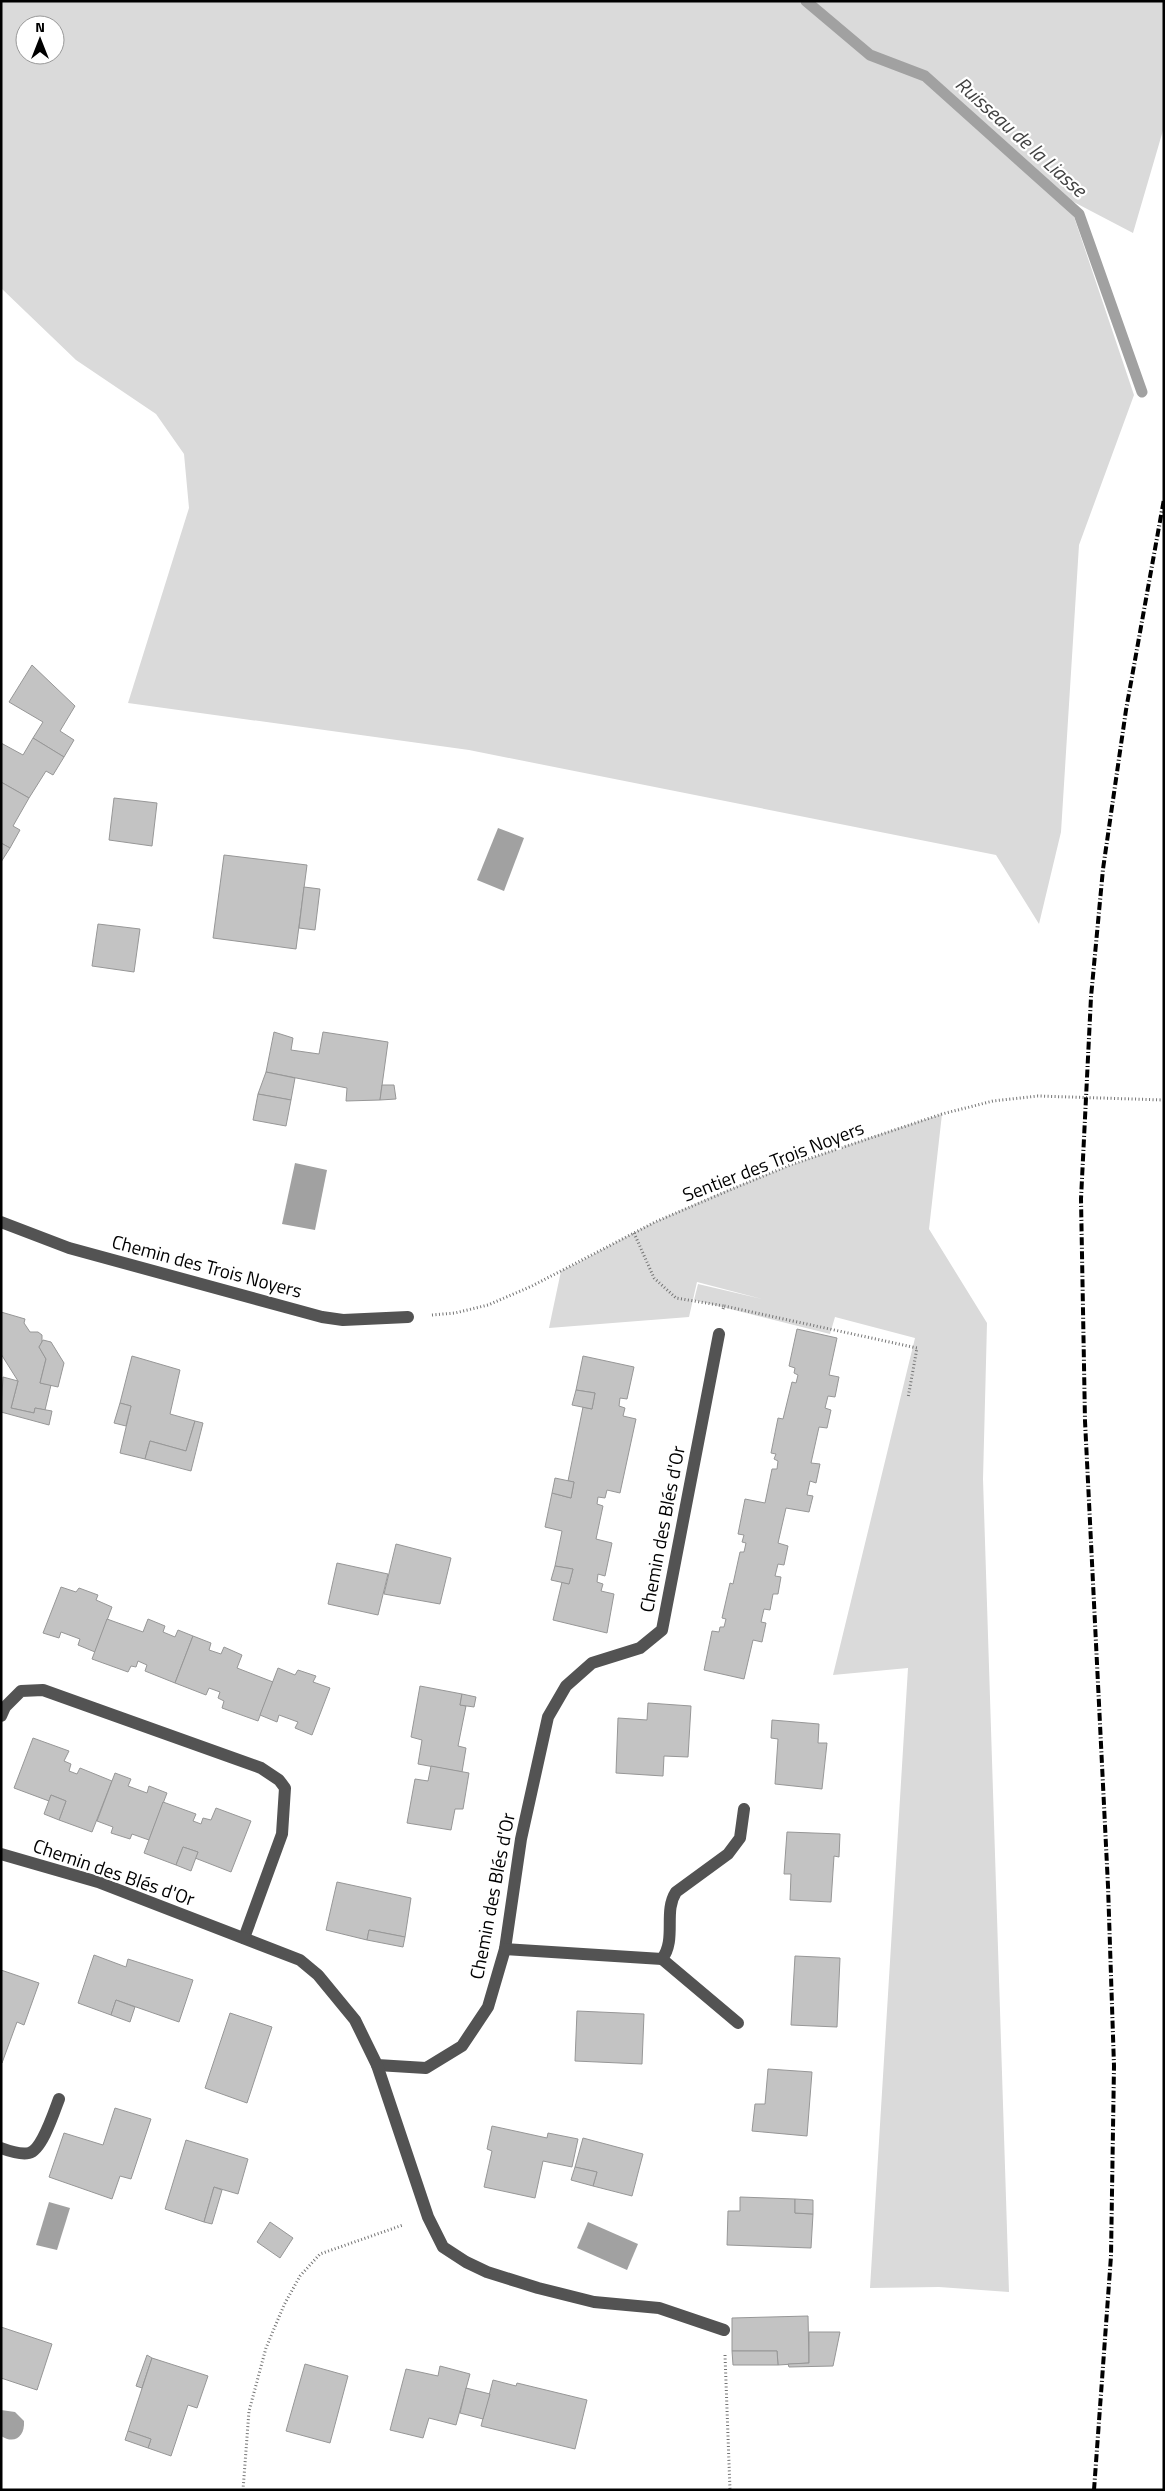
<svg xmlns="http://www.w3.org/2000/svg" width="1165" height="2491" font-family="'Titillium Web',sans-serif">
<rect width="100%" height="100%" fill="#fff"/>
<!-- green -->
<g fill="#dadada" fill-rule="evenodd">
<path d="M1 1H1164V127L1133 233 1068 199 1134 395 1079 545 1061 832 1039 924 996 855 469 750 128 703 189 508 184 454 156 414 76 360 1 288ZM25 25H55V55H25Z"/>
<path d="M942 1114 929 1229 987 1323 983 1479 1009 2292 939 2287 870 2288 908 1668 833 1675 915 1338 835 1317 830 1334 694 1300 698 1284 762 1299 697 1282 689 1317 549 1328 561 1271C593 1256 623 1237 655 1222 747 1178 845 1145 942 1114Z"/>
</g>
<!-- water -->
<g fill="#a1a1a1">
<polygon points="498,828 524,838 504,891 477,880"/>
<polygon points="295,1163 327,1170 315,1230 282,1224"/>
<polygon points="49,2202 70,2208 57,2250 36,2245"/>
<polygon points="588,2222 638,2244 627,2270 577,2248"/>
<path d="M1 2410 15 2412 24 2421C25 2436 15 2445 1 2436Z"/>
</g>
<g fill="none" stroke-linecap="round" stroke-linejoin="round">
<!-- stream -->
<polyline stroke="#a1a1a1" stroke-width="11" points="806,1 870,55 925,76 1079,214 1142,392"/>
</g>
<!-- building -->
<g fill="#c3c3c3" stroke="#979797">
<polygon points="32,665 75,706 60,731 74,740 64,757 33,738 43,722 9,702"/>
<polygon points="33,738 64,757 53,775 46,771 29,798 1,782 1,743 23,755"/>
<polygon points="1,782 29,798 13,826 20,830 10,848 1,843"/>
<polygon points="114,798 157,803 152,846 109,840"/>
<polygon points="1,843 10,848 1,862"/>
<polygon points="224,855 307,865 296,949 213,938"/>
<polygon points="304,887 320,889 315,930 299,928"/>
<polygon points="98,924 140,929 134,972 92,966"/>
<polygon points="274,1032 293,1038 291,1050 319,1054 323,1032 388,1042 380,1100 346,1101 347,1088 266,1072"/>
<polygon points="266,1072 295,1078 291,1100 258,1094"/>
<polygon points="382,1085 394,1085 396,1099 380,1100"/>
<polygon points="258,1094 291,1100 286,1126 253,1120"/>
<polygon points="1,1312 25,1319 24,1323 30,1332 38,1332 42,1335 42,1342 39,1347 46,1359 40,1383 51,1385 45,1410 35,1408 34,1413 11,1408 18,1381 1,1354"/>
<polygon points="797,1329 837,1338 829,1375 839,1377 835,1397 828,1396 825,1408 831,1410 827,1428 819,1427 811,1463 820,1464 816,1483 810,1481 807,1495 813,1496 809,1512 786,1508 778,1543 788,1546 784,1565 778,1564 775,1576 781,1577 778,1594 773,1594 770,1610 764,1609 761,1622 766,1623 762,1642 753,1640 744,1679 704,1670 712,1631 719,1632 720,1627 724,1627 726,1619 722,1618 730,1583 733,1584 740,1552 744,1552 746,1543 742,1542 744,1535 738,1534 745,1499 765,1503 772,1469 777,1469 778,1461 774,1459 776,1454 771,1453 778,1418 783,1419 792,1382 796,1383 798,1375 794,1373 795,1368 789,1366"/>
<polygon points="43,1340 51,1342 64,1363 58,1387 40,1383 46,1359 39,1347"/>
<polygon points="132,1356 180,1370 170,1414 195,1421 186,1451 150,1441 145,1459 120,1453 131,1406 120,1403"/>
<polygon points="583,1356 634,1367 627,1399 620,1398 619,1406 625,1408 623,1416 636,1419 620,1493 607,1490 605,1498 598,1497 597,1504 603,1506 596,1539 612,1543 605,1576 598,1574 597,1582 603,1584 601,1591 614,1594 607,1633 553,1620 562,1582 569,1584 573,1569 555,1566 562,1531 545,1527 552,1493 571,1498 574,1482 568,1481 583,1407 592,1409 595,1393 576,1390"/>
<polygon points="3,1377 18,1381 11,1408 34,1413 35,1408 52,1411 49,1425 1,1412"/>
<polygon points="576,1390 595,1393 592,1409 572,1405"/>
<polygon points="120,1403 131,1406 126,1426 114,1423"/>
<polygon points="195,1421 203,1423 191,1471 145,1459 150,1441 186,1451"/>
<polygon points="555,1478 574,1482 571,1498 552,1493"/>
<polygon points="396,1544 451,1558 440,1604 384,1594"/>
<polygon points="337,1563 388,1574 378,1615 328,1604"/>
<polygon points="555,1566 573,1569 569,1584 551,1580"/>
<polygon points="61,1587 76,1592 79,1588 98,1595 96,1600 112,1607 95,1652 78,1645 80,1639 61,1632 59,1638 43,1633"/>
<polygon points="107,1619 143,1632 148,1619 165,1626 163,1632 175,1637 178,1630 193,1636 175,1683 145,1671 147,1665 138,1661 136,1667 131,1666 128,1672 92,1659"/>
<polygon points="193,1636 211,1643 209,1650 221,1654 224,1647 242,1655 237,1668 273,1682 258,1721 222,1708 224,1701 218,1698 220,1692 209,1688 206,1695 175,1683"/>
<polygon points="278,1668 295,1675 298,1670 316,1676 313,1682 330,1688 312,1735 295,1728 298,1722 279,1715 277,1722 260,1715"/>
<polygon points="420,1686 462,1694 460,1705 466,1706 458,1746 466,1748 462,1772 418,1764 422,1740 411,1737"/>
<polygon points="462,1694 476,1697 474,1707 460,1705"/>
<polygon points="648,1703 691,1706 688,1757 664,1756 663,1776 616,1773 618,1718 647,1720"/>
<polygon points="772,1720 819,1724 818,1743 827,1743 822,1789 775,1784 778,1739 771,1738"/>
<polygon points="33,1738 69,1751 64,1761 71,1764 69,1771 77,1774 80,1768 112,1781 92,1832 59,1820 66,1801 51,1795 49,1801 14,1788"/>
<polygon points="431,1766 469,1773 463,1809 455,1809 451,1830 407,1823 415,1779 428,1781"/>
<polygon points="115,1773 131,1779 128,1786 147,1793 149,1786 167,1793 149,1840 132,1834 130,1839 111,1833 113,1827 97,1821"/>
<polygon points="51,1795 66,1801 59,1820 44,1814"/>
<polygon points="163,1802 196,1814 193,1821 201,1824 203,1818 211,1820 216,1808 251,1821 231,1872 195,1858 198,1852 183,1847 176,1865 144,1853"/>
<polygon points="787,1832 840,1834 839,1857 834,1856 831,1902 790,1900 791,1874 784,1874"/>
<polygon points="183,1847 198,1852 191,1871 176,1865"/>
<polygon points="337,1882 411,1898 405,1937 369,1930 367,1940 326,1930"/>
<polygon points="369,1930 405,1937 403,1947 367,1940"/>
<polygon points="94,1955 126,1967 128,1959 193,1980 179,2022 116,2000 111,2015 78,2003"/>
<polygon points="795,1956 840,1958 837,2027 791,2025"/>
<polygon points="1,1970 39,1983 24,2025 17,2022 2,2063"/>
<polygon points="116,2000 135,2007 130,2022 111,2015"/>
<polygon points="577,2011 644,2014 642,2064 575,2061"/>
<polygon points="230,2013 272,2027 247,2103 205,2088"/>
<polygon points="768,2069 812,2072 807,2136 752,2131 755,2104 765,2104"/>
<polygon points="115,2108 151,2119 131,2179 120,2176 112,2199 49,2177 64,2133 103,2145"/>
<polygon points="492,2126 547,2138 548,2133 578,2139 572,2167 543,2161 535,2198 484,2187 492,2151 487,2149"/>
<polygon points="583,2138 643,2154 632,2196 593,2186 597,2172 575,2167"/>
<polygon points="186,2140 248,2159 238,2194 214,2187 204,2222 165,2209"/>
<polygon points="575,2167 597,2172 593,2186 571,2180"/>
<polygon points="214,2187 222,2190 212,2224 204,2222"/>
<polygon points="740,2197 795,2199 795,2213 813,2214 811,2248 727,2245 728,2211 740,2211"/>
<polygon points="795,2199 813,2200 813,2214 795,2213"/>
<polygon points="270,2222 293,2238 280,2258 257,2242"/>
<polygon points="808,2316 809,2363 778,2365 777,2351 732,2351 732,2318"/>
<polygon points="1,2327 52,2344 37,2390 1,2378"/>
<polygon points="809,2332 840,2332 833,2366 789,2367 788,2364 809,2363"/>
<polygon points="732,2351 777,2351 778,2365 733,2365"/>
<polygon points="147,2355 152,2358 142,2388 136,2386"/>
<polygon points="152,2358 208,2376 197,2408 188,2405 171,2456 148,2448 151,2439 128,2431"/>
<polygon points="305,2364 348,2376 330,2443 286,2431"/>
<polygon points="440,2366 470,2374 456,2425 429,2418 423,2438 390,2430 406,2369 438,2376"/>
<polygon points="493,2380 516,2386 517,2383 587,2400 575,2449 481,2426"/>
<polygon points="466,2388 490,2394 483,2419 460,2413"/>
<polygon points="128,2431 151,2439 148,2448 125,2440"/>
</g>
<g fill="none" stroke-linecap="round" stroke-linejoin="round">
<!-- path -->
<g stroke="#757575" stroke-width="3" stroke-dasharray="1 2.5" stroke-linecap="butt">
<polyline points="634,1233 654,1278 676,1298 724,1306"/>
<polyline points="723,1309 724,1306 917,1348 908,1398"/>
<polyline points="432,1315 455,1313 488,1305 532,1286 655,1222 732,1189 790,1165 942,1114 993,1101 1038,1096 1164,1100"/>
<polyline points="725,2355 730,2490"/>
<polyline points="243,2490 249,2411 266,2348 284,2305 300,2276 320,2254 403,2225"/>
</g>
<!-- minor -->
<g stroke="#535353" stroke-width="12">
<polyline points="1,1222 69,1248 322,1317 343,1320 408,1317"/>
<polyline points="1,1716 5,1707 21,1691 43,1690 261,1768 279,1780 285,1788 282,1834 244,1938"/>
<polyline points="1,1854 98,1882 300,1960 318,1975 355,2020 377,2065 426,2068 462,2046 488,2007 505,1949 521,1839 548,1717 566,1686 592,1663 640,1648 662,1630 719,1334"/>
<polyline points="505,1949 662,1959"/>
<path d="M738 2023 662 1959C677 1939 663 1912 676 1892L728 1854 740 1838 744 1809"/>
<polyline points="377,2065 428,2217 443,2247 466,2262 487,2272 538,2288 594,2302 659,2308 724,2330"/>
<path d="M1 2148C9 2151 20 2155 29 2153 42 2150 54 2112 59 2099"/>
</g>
<!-- rail -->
<polyline stroke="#000" stroke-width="4" stroke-dasharray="8 2.5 1 2.5" stroke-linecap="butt" points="1094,2490 1111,2256 1114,2066 1108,1886 1085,1421 1081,1199 1091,997 1103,869 1126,710 1164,499"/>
</g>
<g text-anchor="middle" stroke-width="4.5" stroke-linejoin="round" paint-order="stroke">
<!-- street labels -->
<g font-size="19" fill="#000" stroke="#fff">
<text transform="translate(773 1161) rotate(-21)" y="7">Sentier des Trois Noyers</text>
<text transform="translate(207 1266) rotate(15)" y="7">Chemin des Trois Noyers</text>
<text transform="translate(662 1529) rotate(-79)" y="7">Chemin des Blés d'Or</text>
<text transform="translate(114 1872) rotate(19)" y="7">Chemin des Blés d'Or</text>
<text transform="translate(492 1896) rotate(-79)" y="7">Chemin des Blés d'Or</text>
</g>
<!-- water labels -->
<g font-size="20" font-style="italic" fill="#424242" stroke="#fff">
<text transform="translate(1021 137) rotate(42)" y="7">Ruisseau de la Liasse</text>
</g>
</g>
<!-- border -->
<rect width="1165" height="2491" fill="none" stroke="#000000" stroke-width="5"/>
<!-- north arrow -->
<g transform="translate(40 40)"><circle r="24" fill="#ffffff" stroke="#999999"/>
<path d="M0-4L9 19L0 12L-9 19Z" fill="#000000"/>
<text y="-8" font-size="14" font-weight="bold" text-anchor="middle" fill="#000000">N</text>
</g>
</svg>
